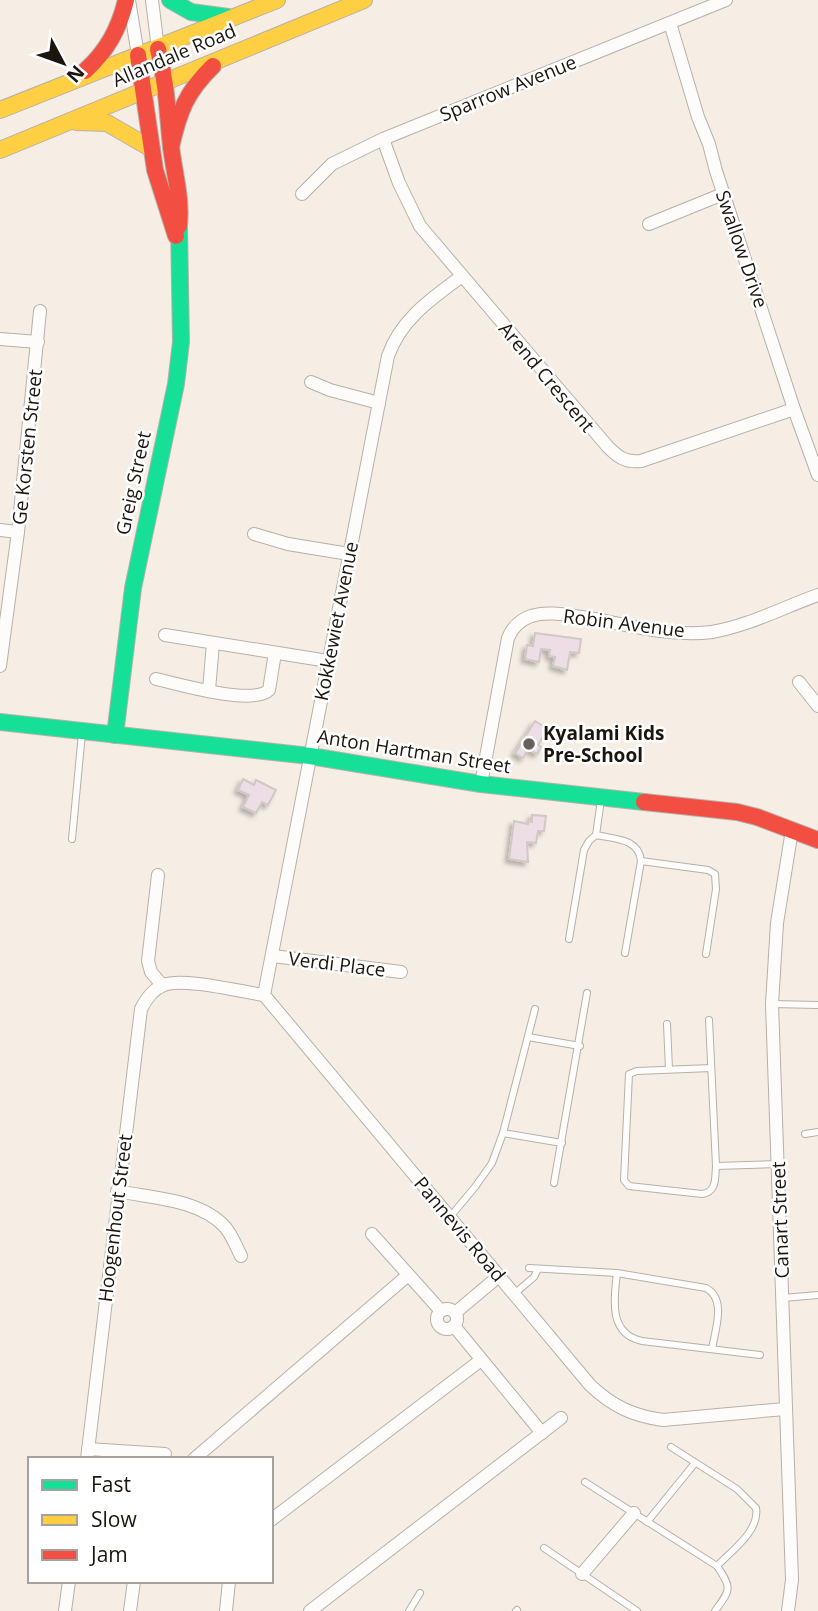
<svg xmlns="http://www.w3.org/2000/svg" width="818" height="1611" font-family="'Open Sans',sans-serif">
<defs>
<filter id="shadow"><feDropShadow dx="-3.5" dy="3.5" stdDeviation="2" flood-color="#0004"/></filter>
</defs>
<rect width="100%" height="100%" fill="#f6eee5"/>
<!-- building -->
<g fill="#ecdee4" stroke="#d0c8c7" stroke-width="2" filter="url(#shadow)">
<polygon points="535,633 581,639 579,653 570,652 567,670 553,666 555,657 549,656 550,650 541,649 539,662 525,659 527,645 533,646"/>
<polygon points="535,721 548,729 538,745 541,747 537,754 528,749 523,758 515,753"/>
<polygon points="243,779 254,785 256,780 276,790 268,805 262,802 256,813 243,807 249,795 238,790"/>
<polygon points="532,815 546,816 544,831 538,831 536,843 527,842 528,862 509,859 514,821 528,824 528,821 532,822"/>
</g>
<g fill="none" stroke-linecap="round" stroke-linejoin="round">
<defs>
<g id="lane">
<path d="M596 835C614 839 639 838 641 861L625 953"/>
<polyline points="72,839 82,733"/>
<polyline points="641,861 708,870 715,874 716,889 706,954"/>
<polyline points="569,939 584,850 589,841 596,835 601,800"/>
<polyline points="772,1004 818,1005"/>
<path d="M709 1020 716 1166C715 1178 717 1192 702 1194L629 1186 624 1180 629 1074 637 1071 711 1068"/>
<polyline points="667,1024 669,1069"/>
<polyline points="528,1037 580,1046"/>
<polyline points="503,1133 562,1143"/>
<polyline points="805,1134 818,1132"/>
<polyline points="716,1166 777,1164"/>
<polyline points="554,1183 587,993"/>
<polyline points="450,1217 475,1187 492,1163 503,1133 535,1009"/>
<path d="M529 1268 617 1273 706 1288C727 1299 715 1330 712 1349"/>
<path d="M617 1273C614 1298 608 1334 642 1341L760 1355"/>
<polyline points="514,1294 534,1277 538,1269"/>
<polyline points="783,1298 818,1295"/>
<path d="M671 1447 737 1489 756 1508C760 1531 731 1551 717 1566"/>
<path d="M585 1482 717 1566C733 1589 730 1590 715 1611"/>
<polyline points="647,1522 695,1463"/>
<polyline points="544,1548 637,1611"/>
<polyline points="409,1611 420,1593"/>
<polyline points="516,1611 517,1610"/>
</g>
<g id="street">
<polyline points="129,0 138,55"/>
<polyline points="152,0 158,49"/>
<polyline points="670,23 698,117 709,144 716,171 794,409 818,475"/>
<path d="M383 139 399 183 420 226 608 447C618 457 626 463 641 461L794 409"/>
<polyline points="302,194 332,164 383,139 726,0"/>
<polyline points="649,224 723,194"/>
<polyline points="0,339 38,342"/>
<polyline points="311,382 330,390 379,403"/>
<polyline points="0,530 18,532"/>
<polyline points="254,534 288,544 349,554"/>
<polyline points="165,635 328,661"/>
<polyline points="0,666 18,532 40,311"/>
<path d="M156 679C179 684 252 706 269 690L275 653"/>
<polyline points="799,682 818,706"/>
<polyline points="209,690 213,643"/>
<path d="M481 784 508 638C512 628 520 620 531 616 549 610 571 616 589 618 628 625 672 637 712 632 748 626 784 607 818 595"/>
<polyline points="158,875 148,961 151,972 162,985"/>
<polyline points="273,956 401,972"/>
<path d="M264 995 388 356C401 319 431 299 462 276"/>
<path d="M117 1191C151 1198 200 1199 225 1227 232 1235 236 1246 241 1256"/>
<polyline points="372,1234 441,1311"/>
<circle cx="447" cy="1319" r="10"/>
<polyline points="455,1313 499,1276"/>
<polyline points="454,1326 542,1433"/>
<polyline points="88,1449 165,1454"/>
<path d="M87 1459 141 1009C146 999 153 989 164 985 182 977 242 992 264 995L590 1385C612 1406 633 1416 663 1420L785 1409"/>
<polyline points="194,1459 407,1276"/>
<polyline points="271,1520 481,1360"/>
<polyline points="582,1574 634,1513"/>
<polyline points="65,1611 69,1581"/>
<polyline points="130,1611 134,1581"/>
<polyline points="226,1611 229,1581"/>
<polyline points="310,1611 561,1418"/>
<polyline points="788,1611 792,1580 772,1004 777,923 792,830"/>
</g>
<g id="fast">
<polyline points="170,0 191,12 228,17"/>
<polyline points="0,722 310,756 481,784 644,802"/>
<polyline points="115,735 133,588 176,384 181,342 179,226"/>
</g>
<g id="slow">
<polyline points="0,110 277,0"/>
<polyline points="76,122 107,123 152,149"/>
<polyline points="0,150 364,0"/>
</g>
<g id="jam">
<path d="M158 49C167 84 167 111 171 146 174 174 182 197 179 226"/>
<polyline points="138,55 155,170 176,236"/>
<path d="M85 71C107 51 119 29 126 0"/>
<path d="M171 147C179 112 186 92 213 66"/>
<polyline points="644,802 737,812 757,817 818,840"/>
</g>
</defs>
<!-- lane casing -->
<use href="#lane" stroke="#b7b0a8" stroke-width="8"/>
<!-- street casing -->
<use href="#street" stroke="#b7b0a8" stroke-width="14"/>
<!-- fast casing -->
<use href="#fast" stroke="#b7b0a8" stroke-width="18"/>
<!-- slow casing -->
<use href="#slow" stroke="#b7b0a8" stroke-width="18"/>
<!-- jam casing -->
<use href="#jam" stroke="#b7b0a8" stroke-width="18"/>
<!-- lane -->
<use href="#lane" stroke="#fefcfb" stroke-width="6"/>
<!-- street -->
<use href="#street" stroke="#fefcfb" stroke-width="12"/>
<!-- fast -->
<use href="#fast" stroke="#16e098" stroke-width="16"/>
<!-- slow -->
<use href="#slow" stroke="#ffcf43" stroke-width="16"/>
<!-- jam -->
<use href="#jam" stroke="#f24e42" stroke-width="16"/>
</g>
<!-- markers -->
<circle fill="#686159" stroke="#fff" stroke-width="2.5" cx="529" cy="744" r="7"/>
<g text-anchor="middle" stroke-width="5" stroke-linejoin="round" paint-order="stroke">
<!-- street labels -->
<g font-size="19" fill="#1c150e" stroke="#fff">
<text transform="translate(174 55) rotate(-23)" y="7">Allandale Road</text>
<text transform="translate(508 88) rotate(-22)" y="7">Sparrow Avenue</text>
<text transform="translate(742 249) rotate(71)" y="7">Swallow Drive</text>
<text transform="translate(547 377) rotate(50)" y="7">Arend Crescent</text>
<text transform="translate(27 447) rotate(-84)" y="7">Ge Korsten Street</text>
<text transform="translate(133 483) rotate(-78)" y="7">Greig Street</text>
<text transform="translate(336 621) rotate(-79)" y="7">Kokkewiet Avenue</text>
<text transform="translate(624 623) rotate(7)" y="7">Robin Avenue</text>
<text transform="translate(414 751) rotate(9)" y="7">Anton Hartman Street</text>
<text transform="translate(337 964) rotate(7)" y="7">Verdi Place</text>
<text transform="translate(115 1218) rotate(-83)" y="7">Hoogenhout Street</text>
<text transform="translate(780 1220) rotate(-92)" y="7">Canart Street</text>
<text transform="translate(460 1229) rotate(50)" y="7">Pannevis Road</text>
</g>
<!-- poi labels -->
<g font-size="19" font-weight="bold" fill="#1c150e" stroke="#fff" text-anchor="start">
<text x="543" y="740">Kyalami Kids<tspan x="543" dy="22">Pre-School</tspan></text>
</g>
</g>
<!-- legend -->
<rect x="28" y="1457" width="245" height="126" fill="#ffffff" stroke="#a4a19f" stroke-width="2"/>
<rect x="42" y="1480" width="35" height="10" fill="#16e098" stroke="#a4a19f" stroke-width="2"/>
<text x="91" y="1492" font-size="21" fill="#1c150e">Fast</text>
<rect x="42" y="1515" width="35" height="10" fill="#ffcf43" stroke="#a4a19f" stroke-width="2"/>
<text x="91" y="1527" font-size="21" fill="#1c150e">Slow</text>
<rect x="42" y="1550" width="35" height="10" fill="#f24e42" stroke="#a4a19f" stroke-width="2"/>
<text x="91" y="1562" font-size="21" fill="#1c150e">Jam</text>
<!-- north arrow -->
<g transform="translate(63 63) rotate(131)" stroke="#ffffff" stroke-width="5" paint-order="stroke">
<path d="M0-5L12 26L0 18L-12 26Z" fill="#1c150e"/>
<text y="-10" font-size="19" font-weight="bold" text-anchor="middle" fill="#1c150e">N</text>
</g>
</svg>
